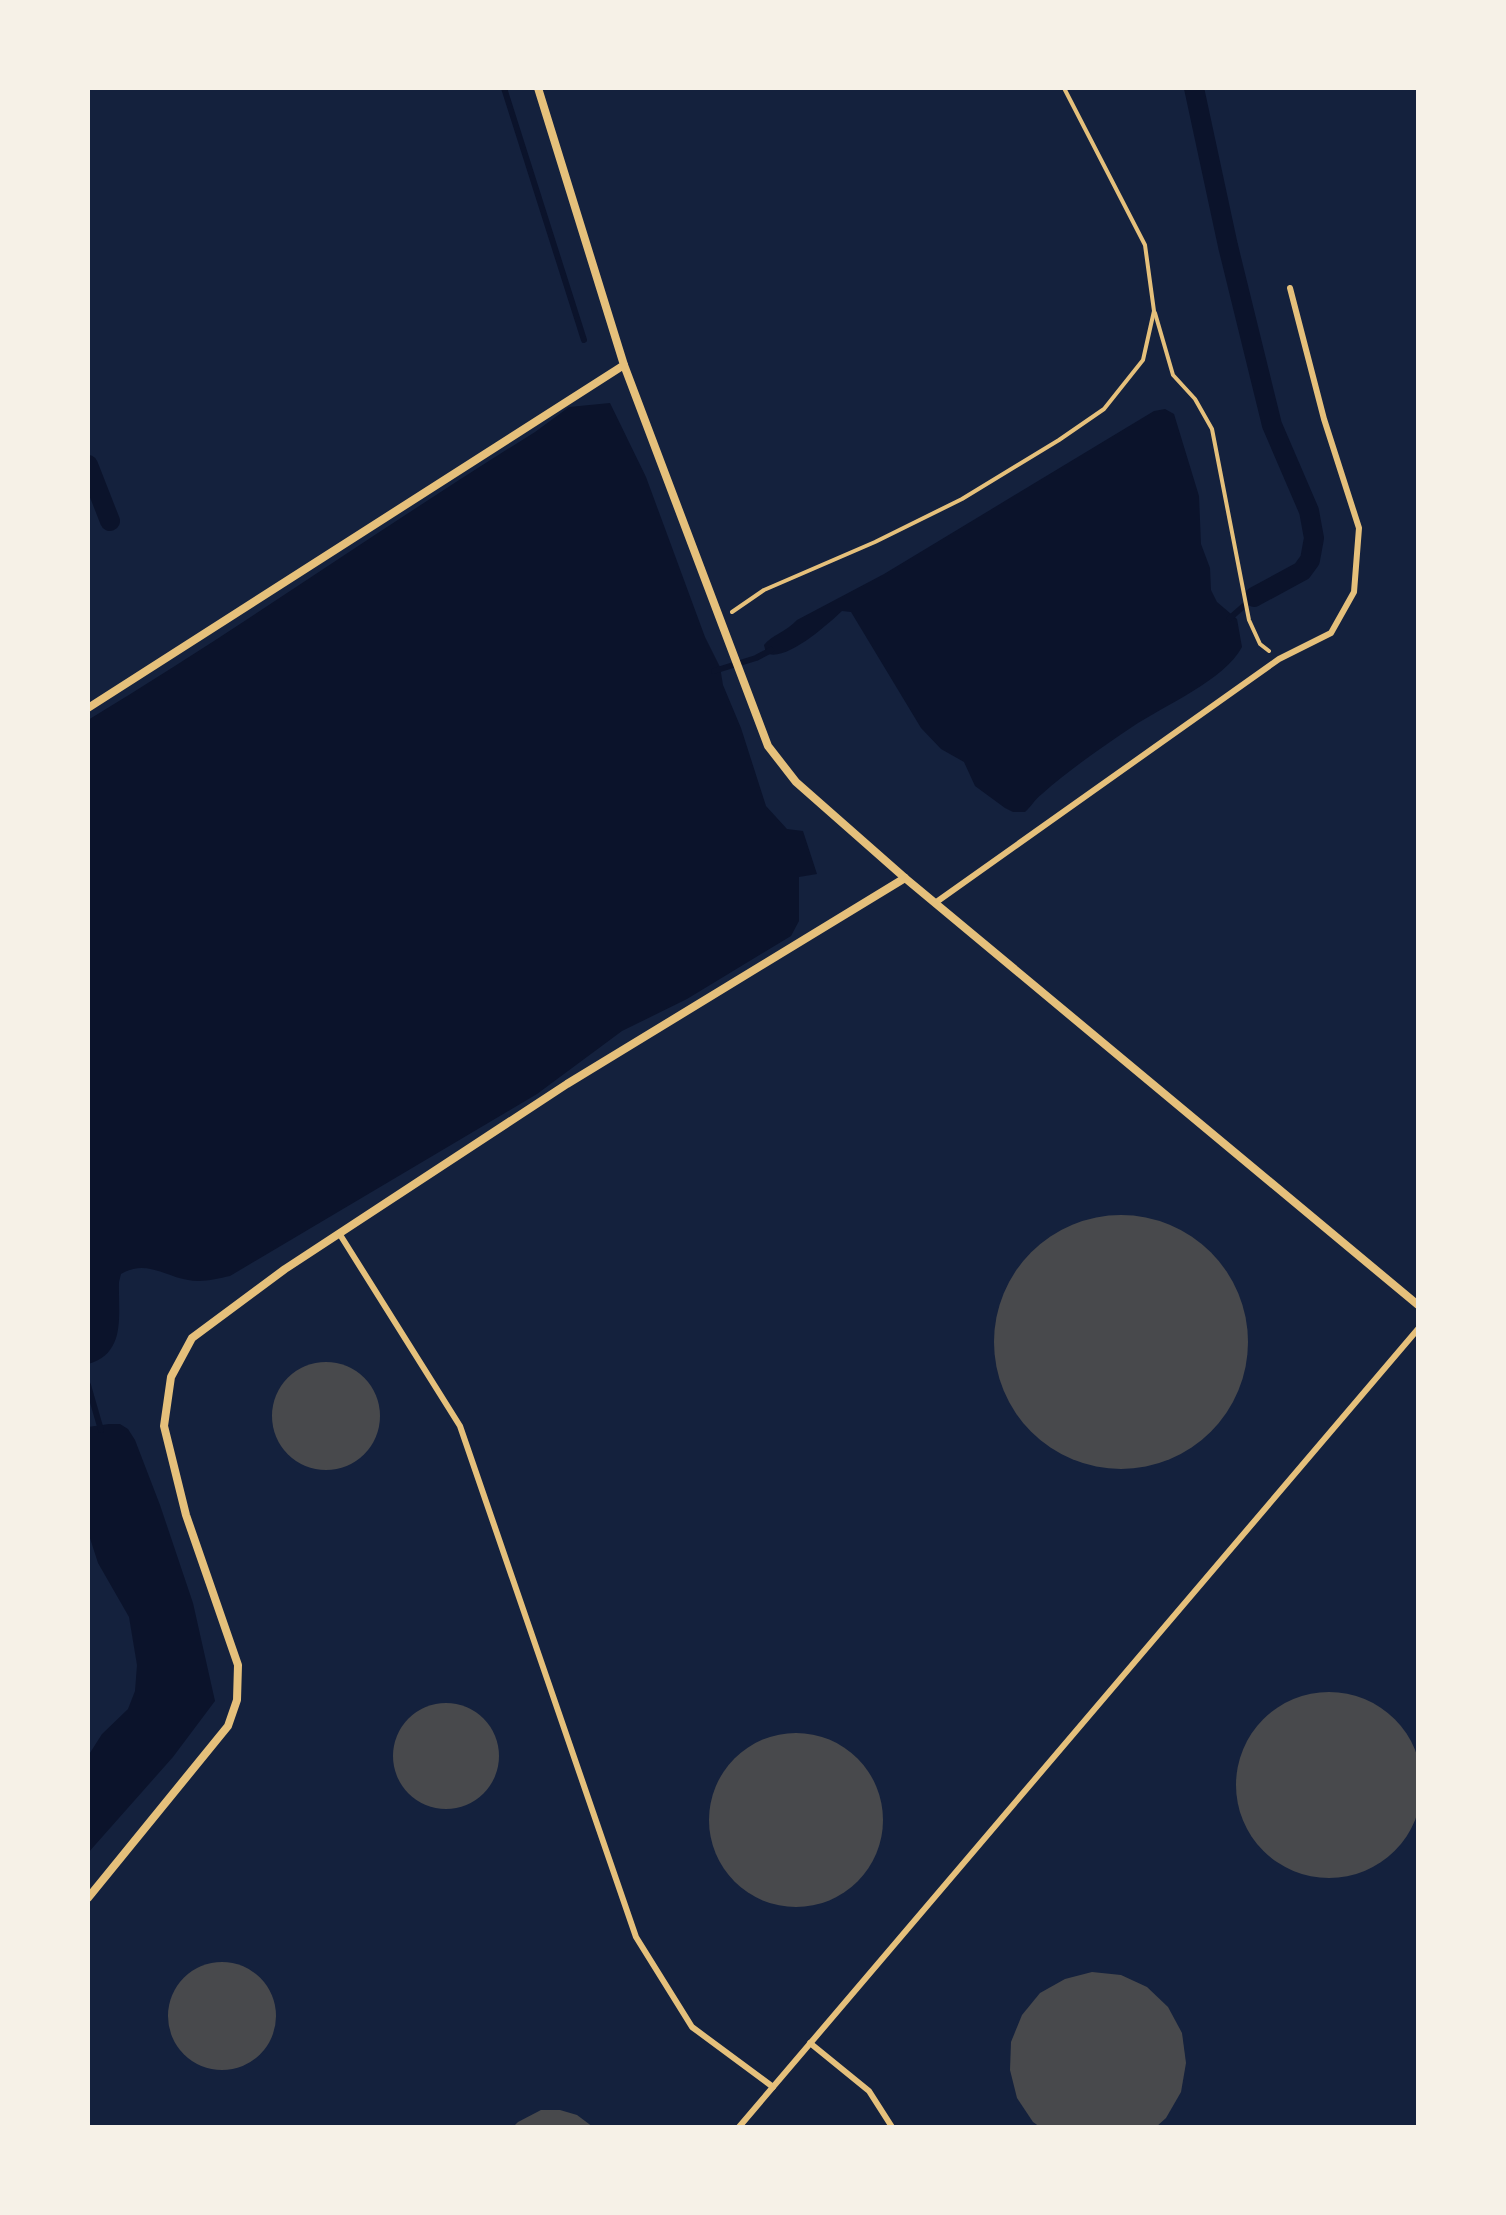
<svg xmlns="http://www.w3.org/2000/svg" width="1506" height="2215" font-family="Roboto,sans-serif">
<rect width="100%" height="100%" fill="#14213d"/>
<!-- water -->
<g fill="#0b132b">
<path d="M610 403 646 477 705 637 720 667 723 685 741 728 766 806 787 829 803 831 817 874 799 877V921L791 936 687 999 622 1031 537 1094 230 1276C220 1278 209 1281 199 1281 168 1281 149 1257 121 1274L119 1282C118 1314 127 1353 88 1364V720C240 628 385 525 535 432L569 407Z"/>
<path d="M1165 409 1174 414 1199 496 1201 544 1210 568 1211 590 1217 602 1237 619 1242 647C1225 680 1163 706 1132 727 1101 748 1070 769 1042 794 1035 799 1031 807 1025 812H1013L1005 808 975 786 964 762 941 749 921 728 851 612 842 611C827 625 785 663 766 653L764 645C772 635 786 632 797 620L884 574 1154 411Z"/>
<polygon points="109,1424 120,1424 128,1429 135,1440 160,1505 193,1603 215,1701 173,1757 88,1853 88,1756 102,1734 128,1709 135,1691 137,1665 129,1617 98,1563 88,1532 88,1427"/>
</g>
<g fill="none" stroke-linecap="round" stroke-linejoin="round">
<!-- stream -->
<g stroke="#0b132b" stroke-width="6">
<polyline points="504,88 584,340"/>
<polyline points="1230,618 1254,597"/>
<polyline points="714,671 756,658 771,650"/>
<polyline points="88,1385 101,1430"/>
</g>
<!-- canal -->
<g stroke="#0b132b" stroke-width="20">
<polyline points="1194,88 1228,246 1272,425 1309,511 1314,538 1310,560 1302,571 1254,597"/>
<polyline points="88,465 110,521"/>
</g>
</g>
<!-- building -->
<g fill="#48494c">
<circle cx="1121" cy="1342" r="127"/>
<circle cx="326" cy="1416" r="54"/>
<circle cx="1329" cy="1785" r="93"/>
<circle cx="446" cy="1756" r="53"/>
<circle cx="796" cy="1820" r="87"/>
<circle cx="222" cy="2016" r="54"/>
<polygon points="1092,1972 1121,1975 1147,1987 1168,2007 1182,2033 1186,2063 1181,2092 1166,2118 1156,2127 1040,2127 1033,2122 1017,2098 1010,2070 1011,2042 1022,2015 1040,1993 1065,1979"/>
<polygon points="541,2110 560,2110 577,2115 593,2127 513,2127 518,2122"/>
</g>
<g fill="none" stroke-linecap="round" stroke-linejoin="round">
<!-- path -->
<g stroke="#e5c07b" stroke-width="4">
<polyline points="1155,313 1173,375 1195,399 1212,429 1249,620 1260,644 1269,651"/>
<polyline points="732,612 764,590 875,542 962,499 1059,440 1104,409 1143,360 1154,311 1145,245 1064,88"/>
</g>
<!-- service -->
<g stroke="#e5c07b" stroke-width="6">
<polyline points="935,903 1279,659 1331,633 1354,592 1359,528 1324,419 1290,288"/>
<polyline points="339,1233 460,1426 636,1937 692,2027 773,2087"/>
<polyline points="810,2043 869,2091 892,2127"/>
<polyline points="739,2127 1418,1329"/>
</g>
<!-- minor -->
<g stroke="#e5c07b" stroke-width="8">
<polyline points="624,365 768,746 796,782 905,878 1418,1305"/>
<polyline points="88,708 624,365 538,88"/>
<polyline points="88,1898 228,1726 237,1700 238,1665 186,1515 164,1426 171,1377 192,1338 285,1269 567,1084 905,878"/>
</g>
</g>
<!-- border -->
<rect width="1506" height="2215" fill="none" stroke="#f6f1e7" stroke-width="180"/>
</svg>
